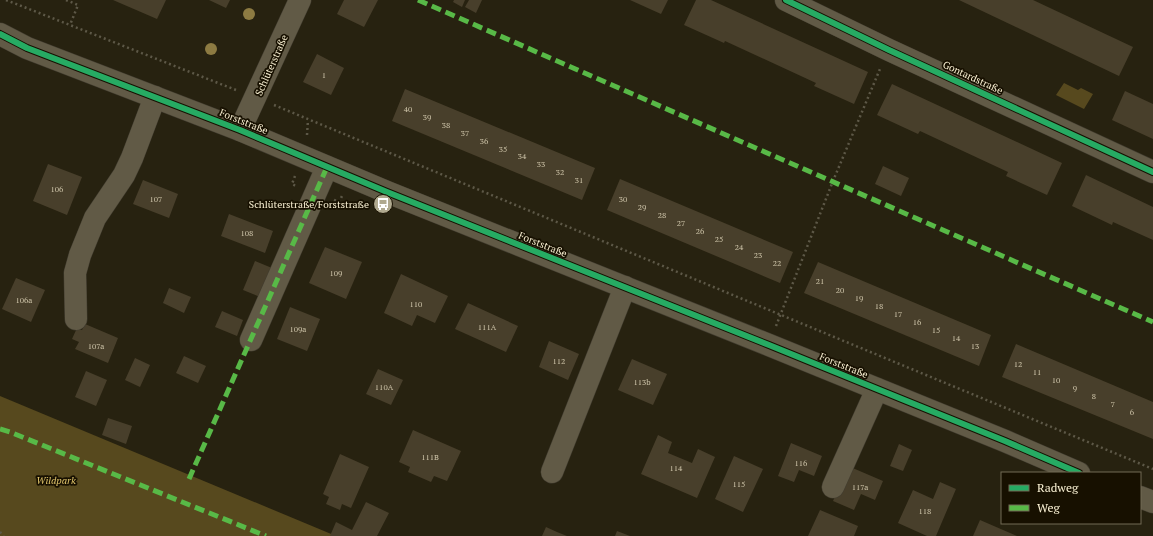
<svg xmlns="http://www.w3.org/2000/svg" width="1153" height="536" font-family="'PT Serif',serif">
<rect width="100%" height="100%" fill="#272210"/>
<!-- green -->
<g fill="#57491e">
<polygon points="1064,83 1078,90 1081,88 1093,94 1084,109 1056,95"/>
<polygon points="0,396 336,536 0,536"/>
</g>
<!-- building -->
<g fill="#483f2b">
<polygon points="113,0 166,0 157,19"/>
<polygon points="209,0 230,0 226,8"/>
<polygon points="344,0 378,0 364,27 337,14"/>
<polygon points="454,0 465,0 462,7 453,2"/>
<polygon points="469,0 482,0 476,13 465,7"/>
<polygon points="630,0 668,0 661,14"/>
<polygon points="696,0 711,0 868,72 854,104 814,86 816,83 725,41 724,43 684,25"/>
<polygon points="959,0 1033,0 1133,47 1119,76"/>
<polygon points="317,54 344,68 331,95 303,82"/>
<polygon points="892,84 1062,163 1047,195 1006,176 1008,172 920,131 918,134 877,115"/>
<polygon points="405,89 595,168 582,200 392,121"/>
<polygon points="1125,91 1153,104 1153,139 1112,120"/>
<polygon points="48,164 82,177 67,215 33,201"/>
<polygon points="883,166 909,178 901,196 875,184"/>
<polygon points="1086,175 1153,207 1153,240 1113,222 1112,225 1072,206"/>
<polygon points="620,179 793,252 780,283 607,210"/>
<polygon points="143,180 178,194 169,218 133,204"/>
<polygon points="229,214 273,231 265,253 221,236"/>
<polygon points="325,247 362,262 346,299 309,283"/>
<polygon points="255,261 272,268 260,297 243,290"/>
<polygon points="818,262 991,335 979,366 804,293"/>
<polygon points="401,274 448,296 435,323 417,315 412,326 384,313"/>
<polygon points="16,278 45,290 31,322 2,309"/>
<polygon points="169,288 191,297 184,313 163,303"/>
<polygon points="468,303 518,326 506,352 455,329"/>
<polygon points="290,307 320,319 307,351 277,339"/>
<polygon points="222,311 243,320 237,336 215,327"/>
<polygon points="85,324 118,338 108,363 75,349 79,342 72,339 77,328 82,330"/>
<polygon points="549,341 579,354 568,380 539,367"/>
<polygon points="1016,344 1153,402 1153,439 1002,377"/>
<polygon points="184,356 206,366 198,383 176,373"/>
<polygon points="135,358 150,365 140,387 125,380"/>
<polygon points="632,359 667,374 653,405 618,390"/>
<polygon points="378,369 403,380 391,405 366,394"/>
<polygon points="86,371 107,380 96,406 75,397"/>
<polygon points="108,418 132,426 126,444 102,435"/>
<polygon points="413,430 461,451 447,481 434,476 431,482 408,472 410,467 399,462"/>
<polygon points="658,435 672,442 668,453 692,463 698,449 715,457 697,498 641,474"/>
<polygon points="791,443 822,456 814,476 799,470 794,482 778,476"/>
<polygon points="899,444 912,450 903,471 890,466"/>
<polygon points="340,454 369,467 351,508 342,504 340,510 326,504 329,497 323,494"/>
<polygon points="734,456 763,469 743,512 715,499"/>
<polygon points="848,466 883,481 875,500 861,494 854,510 833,501"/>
<polygon points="940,482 956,489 936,536 927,536 898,523 913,490 933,499"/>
<polygon points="366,502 389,513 377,536 330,536 336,522 352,530"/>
<polygon points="820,510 858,526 854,536 808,536"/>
<polygon points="980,520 1017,536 973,536"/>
<polygon points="546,527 557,532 567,536 542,536"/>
<polygon points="617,531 630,536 615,536"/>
</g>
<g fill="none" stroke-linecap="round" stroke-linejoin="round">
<defs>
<g id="minor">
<polyline points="786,0 889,50 1153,172"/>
<polyline points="0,34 27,48 240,130 387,192 769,345 1005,441 1079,473"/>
<polyline points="240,130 300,0"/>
<polyline points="76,319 75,273 80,255 95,218 124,175 132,158 155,97"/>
<polyline points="251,340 327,167"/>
<polyline points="552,472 625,287"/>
<polyline points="833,487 877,389"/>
<polyline points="1140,497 1153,502"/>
</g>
</defs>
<!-- minor casing -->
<use href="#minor" stroke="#423d30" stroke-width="23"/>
<!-- path -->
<g stroke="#5d5847" stroke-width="2.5" stroke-dasharray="2 3" stroke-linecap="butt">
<polyline points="6,0 236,90"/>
<polyline points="66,0 78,5 70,25"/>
<polyline points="274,105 1153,469"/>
<polyline points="307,135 308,120"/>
<polyline points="295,176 292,184 296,186"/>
<polyline points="334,200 339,202 342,196"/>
<polyline points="776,326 833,181 880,69"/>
<polyline points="0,532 4,536"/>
</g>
<!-- minor -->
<use href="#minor" stroke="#615a46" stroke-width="22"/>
<!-- quiet -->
<g stroke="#58b947" stroke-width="5" stroke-dasharray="10 5" stroke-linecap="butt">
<polyline points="418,0 1153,322"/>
<polyline points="0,429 10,432 266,536"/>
<polyline points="189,479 327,167"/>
</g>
<defs>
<g id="cycleway">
<polyline points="786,0 889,50 1153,172"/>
<polyline points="0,34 27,48 240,130 387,192 769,345 1005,441 1079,473"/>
</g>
</defs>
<!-- cycleway casing -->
<use href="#cycleway" stroke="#171000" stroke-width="8"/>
<!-- cycleway -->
<use href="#cycleway" stroke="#26ab63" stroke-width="6"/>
</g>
<!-- trees -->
<g fill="#8d7b42">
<circle cx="249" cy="14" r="6"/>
<circle cx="211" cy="49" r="6"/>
</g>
<!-- icons -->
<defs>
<symbol id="bus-disc" viewBox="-11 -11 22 22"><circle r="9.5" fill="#b0a98f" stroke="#171000"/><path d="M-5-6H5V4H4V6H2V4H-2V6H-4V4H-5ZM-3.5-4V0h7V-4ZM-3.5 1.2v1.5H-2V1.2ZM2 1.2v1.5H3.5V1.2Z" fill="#fff"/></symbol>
</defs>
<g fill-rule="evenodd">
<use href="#bus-disc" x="372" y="193" width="22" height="22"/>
</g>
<g text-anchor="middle" stroke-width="3.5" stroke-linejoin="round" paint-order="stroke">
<!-- number labels -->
<g font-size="8" fill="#cec4a9">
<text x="324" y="78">1</text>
<text x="408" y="112">40</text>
<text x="427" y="120">39</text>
<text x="446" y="128">38</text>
<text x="465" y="136">37</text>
<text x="484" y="144">36</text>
<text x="503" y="152">35</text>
<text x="522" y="159">34</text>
<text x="541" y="167">33</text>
<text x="560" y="175">32</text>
<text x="579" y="183">31</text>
<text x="57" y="192">106</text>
<text x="156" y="202">107</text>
<text x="623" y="202">30</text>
<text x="642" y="210">29</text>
<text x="662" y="218">28</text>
<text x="681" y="226">27</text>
<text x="700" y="234">26</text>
<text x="247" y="236">108</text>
<text x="719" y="242">25</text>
<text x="739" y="250">24</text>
<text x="758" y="258">23</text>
<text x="777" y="266">22</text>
<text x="336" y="276">109</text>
<text x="820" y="284">21</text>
<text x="840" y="293">20</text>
<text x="859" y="301">19</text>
<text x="24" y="303">106a</text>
<text x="416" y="307">110</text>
<text x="879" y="309">18</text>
<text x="898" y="317">17</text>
<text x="917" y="325">16</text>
<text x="487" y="330">111A</text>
<text x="298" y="332">109a</text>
<text x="936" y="333">15</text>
<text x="956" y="341">14</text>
<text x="96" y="349">107a</text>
<text x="975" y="349">13</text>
<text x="559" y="364">112</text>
<text x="1018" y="367">12</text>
<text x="1037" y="375">11</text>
<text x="1056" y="383">10</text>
<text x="642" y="385">113b</text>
<text x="384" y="390">110A</text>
<text x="1075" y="391">9</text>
<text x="1094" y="399">8</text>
<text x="1113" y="407">7</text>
<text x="1132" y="415">6</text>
<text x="430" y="460">111B</text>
<text x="801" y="466">116</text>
<text x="676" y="471">114</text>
<text x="739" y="487">115</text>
<text x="860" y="490">117a</text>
<text x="925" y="514">118</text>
</g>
<!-- street labels -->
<g font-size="10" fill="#faf1d3" stroke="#171000">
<text transform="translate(271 65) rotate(-66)" y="4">Schlüterstraße</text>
<text transform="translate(973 77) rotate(25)" y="4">Gontardstraße</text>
<text transform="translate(244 121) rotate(22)" y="4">Forststraße</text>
<text transform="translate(543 244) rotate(22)" y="4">Forststraße</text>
<text transform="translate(844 365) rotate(22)" y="4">Forststraße</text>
</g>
<!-- poi labels -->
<g font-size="10" fill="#faf1d3" stroke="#171000" text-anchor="end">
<text x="369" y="208">Schlüterstraße/Forststraße</text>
</g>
<!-- park labels -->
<g font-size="10" font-style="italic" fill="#e0c46b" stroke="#171000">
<text x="56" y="484">Wildpark</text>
</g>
</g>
<!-- legend -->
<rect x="1001" y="472" width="140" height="52" fill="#171000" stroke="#726a54"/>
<rect x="1009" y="485" width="20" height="6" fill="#26ab63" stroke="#726a54"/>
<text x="1037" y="492" font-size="12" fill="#faf1d3">Radweg</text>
<rect x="1009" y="505" width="20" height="6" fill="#58b947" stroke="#726a54"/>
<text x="1037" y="512" font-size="12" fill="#faf1d3">Weg</text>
</svg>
